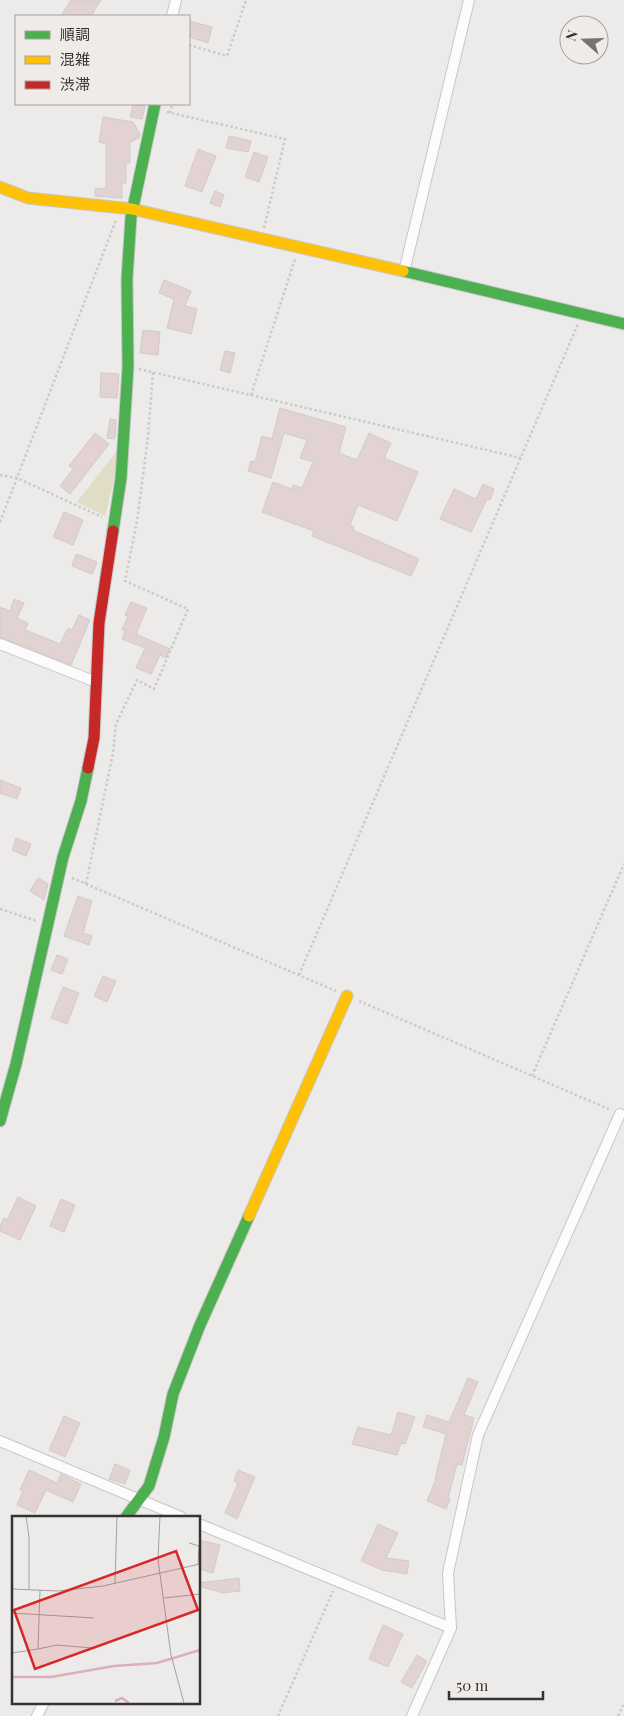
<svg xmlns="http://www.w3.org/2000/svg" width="624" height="1716" font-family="'Playfair Display','Noto Sans JP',serif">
<rect width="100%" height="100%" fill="#edebea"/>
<!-- green -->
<polygon fill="#e1dcc5" points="116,452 118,465 105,516 77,502"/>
<!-- building -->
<g fill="#e2d3d2" stroke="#cecccb">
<polygon points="71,0 101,0 91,16 61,16"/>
<polygon points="189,21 212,27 208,43 189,37"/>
<polygon points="133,104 145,106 142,119 130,117"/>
<polygon points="103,117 133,122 140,134 139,138 130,142 130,163 126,163 126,183 122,183 122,198 95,196 95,189 106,188 106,144 99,142"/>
<polygon points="229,136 251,141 248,152 226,148"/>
<polygon points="198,149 216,156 202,192 185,186"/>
<polygon points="254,152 268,157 259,182 245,177"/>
<polygon points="215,191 224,195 220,207 210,203"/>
<polygon points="164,280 191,291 185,306 197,309 191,334 167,328 174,299 159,293"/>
<polygon points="143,330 160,332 158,355 140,353"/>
<polygon points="225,351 235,353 230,373 220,370"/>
<polygon points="101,373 119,374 117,398 100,397"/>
<polygon points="280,408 346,427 339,453 357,460 369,433 391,443 384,458 418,472 397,521 358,505 350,525 354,527 353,530 419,559 411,576 312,536 314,531 262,512 273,482 292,489 293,485 302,488 313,462 300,458 307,440 284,433 271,478 248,471 251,461 255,462 262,436 272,439"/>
<polygon points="110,419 116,420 115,439 107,438"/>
<polygon points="95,433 109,444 70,494 60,486 73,469 69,466"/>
<polygon points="483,484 494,489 490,500 487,499 471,532 440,519 454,489 476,499"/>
<polygon points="64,512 83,520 73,545 53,537"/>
<polygon points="76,554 97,562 92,574 72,566"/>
<polygon points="14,599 24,603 17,618 28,623 25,630 60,644 68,628 72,630 79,615 90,620 71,665 0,637 0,607 10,611"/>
<polygon points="131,602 147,608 136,634 170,649 166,658 160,655 151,674 136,668 145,648 122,639 125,631 122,630 128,616 125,615"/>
<polygon points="0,780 21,788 17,799 0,793"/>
<polygon points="16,838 31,844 26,856 12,850"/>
<polygon points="38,878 48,884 44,900 30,891"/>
<polygon points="78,896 92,901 83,933 92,936 89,945 64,936"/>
<polygon points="57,955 68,959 62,974 51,970"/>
<polygon points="103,976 116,981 107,1002 94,996"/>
<polygon points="63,987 79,993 67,1024 51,1018"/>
<polygon points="18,1197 36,1206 20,1240 0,1231 0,1226 4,1218 7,1220"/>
<polygon points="61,1199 75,1205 64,1232 50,1226"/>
<polygon points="468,1378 478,1382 464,1415 474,1418 462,1465 457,1464 448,1498 450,1499 446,1509 427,1501 436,1479 435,1479 446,1434 423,1427 427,1415 449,1422"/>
<polygon points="398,1412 415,1417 405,1444 401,1443 397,1455 352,1444 358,1427 391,1435"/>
<polygon points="64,1416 80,1423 65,1457 49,1450"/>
<polygon points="115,1464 130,1470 125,1484 109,1479"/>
<polygon points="29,1470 57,1483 61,1474 81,1484 73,1502 46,1490 35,1513 17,1505 23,1491 20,1490"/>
<polygon points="238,1470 255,1477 237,1519 225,1513 238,1483 234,1481"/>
<polygon points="378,1524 398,1533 386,1558 409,1561 407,1574 382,1570 361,1561"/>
<polygon points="199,1540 220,1545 213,1573 199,1569"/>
<polygon points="239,1578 240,1591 223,1593 199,1586 199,1583"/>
<polygon points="383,1625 403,1634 388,1667 369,1659"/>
<polygon points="417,1655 427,1661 412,1688 401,1682"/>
</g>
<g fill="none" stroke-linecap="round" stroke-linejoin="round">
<defs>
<g id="street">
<polyline points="172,16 176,0"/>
<polyline points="404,272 469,0"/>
<polyline points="0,644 96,682"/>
<polyline points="0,1441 181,1517"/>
<polyline points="199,1524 451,1628 412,1716"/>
<polyline points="451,1628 448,1573 478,1435 620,1114"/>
<polyline points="37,1716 44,1702"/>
</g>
<g id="fast">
<polyline points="403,271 624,324"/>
<polyline points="113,531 121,478 128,367 127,279 131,217 155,104"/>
<polyline points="0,1121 16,1064 63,857 81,801 88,768"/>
<polyline points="126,1517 149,1486 164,1437 173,1394 200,1325 249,1216"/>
</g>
<g id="slow">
<polyline points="0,187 28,198 132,209 403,271"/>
<polyline points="249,1216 347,996"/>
</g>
<polyline id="jam" points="88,768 94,738 99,623 113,531"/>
</defs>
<!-- street casing -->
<use href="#street" stroke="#c8c7c6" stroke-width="12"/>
<!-- fast casing -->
<use href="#fast" stroke="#c8c7c6" stroke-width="13"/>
<!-- slow casing -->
<use href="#slow" stroke="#c8c7c6" stroke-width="13"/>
<!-- jam casing -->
<use href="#jam" stroke="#c8c7c6" stroke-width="13"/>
<!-- path -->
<g stroke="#cbcaca" stroke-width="2.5" stroke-dasharray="2.5 2.5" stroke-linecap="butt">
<polyline points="189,45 227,56 246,0"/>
<polyline points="167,112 285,139 264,228"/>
<polyline points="170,113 172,104"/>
<polyline points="139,369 521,458"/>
<polyline points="251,395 295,259"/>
<polyline points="0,475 17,478 102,517"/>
<polyline points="0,522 116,220"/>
<polyline points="72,878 336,991"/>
<polyline points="86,884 113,753 116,724 137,680 154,689 188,609 125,581 137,521 148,437 153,372"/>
<polyline points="0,909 37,921"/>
<polyline points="299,975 578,324"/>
<polyline points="359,1001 611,1110"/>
<polyline points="532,1076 624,864"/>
<polyline points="278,1716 333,1591"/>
<polyline points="618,1716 624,1704"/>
</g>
<!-- street -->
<use href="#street" stroke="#fcfcfc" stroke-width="10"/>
<!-- fast -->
<use href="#fast" stroke="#4caf50" stroke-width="11"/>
<!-- slow -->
<use href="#slow" stroke="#ffc107" stroke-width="11"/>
<!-- jam -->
<use href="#jam" stroke="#c62828" stroke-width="11"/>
</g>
<!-- overview -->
<g transform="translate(12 1516)">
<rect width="188" height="188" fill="#edebea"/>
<path fill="none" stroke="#deaebc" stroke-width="2.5" d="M0 161H39L102 150 145 147 188 134M103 185 110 182 117 187"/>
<path fill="none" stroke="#a3a2a1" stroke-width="1" d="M14 0 17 21V74M148 0 146 44 159 139 172 187M177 27 187 30 186 49M103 67 105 0M0 73 46 75 91 70 188 48M152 82 188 78M0 97 82 102M26 133 45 129 80 132M0 137 26 133 28 74"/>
<path fill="#d62828" fill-opacity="0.15" stroke="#d62828" stroke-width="2.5" d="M164 35 186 94 23 153 2 94Z"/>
<rect width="188" height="188" fill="none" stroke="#353433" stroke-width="2.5"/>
</g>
<!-- legend -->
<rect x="15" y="15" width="175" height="90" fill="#eeebe9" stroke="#a4a2a0"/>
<rect x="25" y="31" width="25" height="8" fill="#4caf50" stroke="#a4a2a0"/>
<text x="60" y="40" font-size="15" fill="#353433">順調</text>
<rect x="25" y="56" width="25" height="8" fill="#ffc107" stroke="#a4a2a0"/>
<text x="60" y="65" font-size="15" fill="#353433">混雑</text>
<rect x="25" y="81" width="25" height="8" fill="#c62828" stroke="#a4a2a0"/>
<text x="60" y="90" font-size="15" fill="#353433">渋滞</text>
<!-- north arrow -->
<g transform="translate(584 40) rotate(290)"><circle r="24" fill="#eeebe9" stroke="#a4a2a0"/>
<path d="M0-4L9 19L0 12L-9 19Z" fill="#757473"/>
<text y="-8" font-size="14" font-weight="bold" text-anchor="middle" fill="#353433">N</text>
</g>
<!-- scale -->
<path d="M449 1691v8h94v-8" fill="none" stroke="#353433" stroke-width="2.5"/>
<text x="456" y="1691" font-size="15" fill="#353433" stroke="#eeebe9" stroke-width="4" paint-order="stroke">50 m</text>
</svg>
